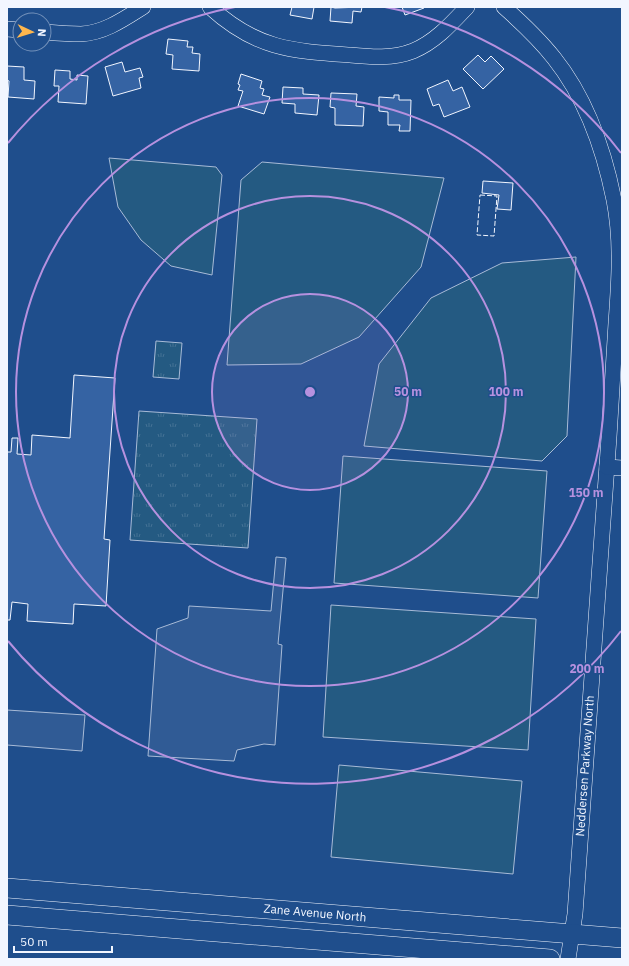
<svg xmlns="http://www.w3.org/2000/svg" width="629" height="966" font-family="'IBM Plex Sans',sans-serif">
<defs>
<pattern id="grass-tufts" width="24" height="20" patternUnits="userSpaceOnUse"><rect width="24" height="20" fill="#245a82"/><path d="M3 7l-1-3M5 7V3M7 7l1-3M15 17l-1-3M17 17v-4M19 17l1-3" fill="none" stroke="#447295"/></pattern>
</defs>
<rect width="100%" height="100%" fill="#1f4e8c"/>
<!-- grass -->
<g fill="url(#grass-tufts)" stroke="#a8bbd7">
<polygon points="156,341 182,343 179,379 153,377"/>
<polygon points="139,411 257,419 248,548 130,540"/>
</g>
<!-- pitch -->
<g fill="#245a82" stroke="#a8bbd7">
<polygon points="109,158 216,167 222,175 212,275 171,266 141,240 118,207"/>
<polygon points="262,162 444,178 421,267 359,337 301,364 227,365 241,180"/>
<polygon points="576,257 567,436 542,461 364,446 379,364 431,298 502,263"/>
<polygon points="343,456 547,471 538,598 334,583"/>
<polygon points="331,605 536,619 528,750 323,737"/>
<polygon points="339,765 522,781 513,874 331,857"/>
</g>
<!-- parking -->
<g fill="#305b95" stroke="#a8bbd7">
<polygon points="276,557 286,558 278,644 282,645 275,745 264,744 237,750 234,761 148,756 157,629 188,618 189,606 271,611"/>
<polygon points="7,710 85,715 82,751 7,745"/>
</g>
<!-- building -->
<g fill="#3563a3" stroke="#f2f6ff">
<polygon points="291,7 314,7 312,19 290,15 292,7"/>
<polygon points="331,7 335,8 362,7 361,12 353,11 352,23 330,21"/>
<polygon points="402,7 423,7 424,8 405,15"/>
<polygon points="168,39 188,41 187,47 193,47 192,53 200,54 199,71 172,69 173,55 166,54"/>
<polygon points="478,55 485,62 491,56 504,69 483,89 463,69"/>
<polygon points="122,62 125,72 140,68 143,77 139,78 141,88 113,96 105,67"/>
<polygon points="7,66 24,67 24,80 35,81 34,99 8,97 9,81 7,80"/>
<polygon points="55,70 70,71 70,79 77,80 77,75 88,76 86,104 58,102 59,86 54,86"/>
<polygon points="241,74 262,81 260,88 264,89 262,95 270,97 264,114 238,106 243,91 238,90 240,85 238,84"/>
<polygon points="448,80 453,91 462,87 470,107 444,117 439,104 433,106 427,89"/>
<polygon points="283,87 303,88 303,94 319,95 317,115 295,113 295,104 282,103"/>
<polygon points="331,93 357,94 356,106 364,107 363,126 335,125 335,108 330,107"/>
<polygon points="394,95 399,95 399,100 411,100 410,131 399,131 400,125 388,125 388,112 379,111 379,97 394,98"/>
<polygon points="483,181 513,183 511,210 497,209 499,195 482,193"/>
<polygon points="74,375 115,378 104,539 110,540 106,606 74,604 73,624 27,621 28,604 12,602 10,620 7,620 7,452 11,452 12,438 18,438 17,454 31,455 32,435 70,438"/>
</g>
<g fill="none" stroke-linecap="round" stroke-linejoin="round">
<defs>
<g id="minor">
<path d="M210 7C256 49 291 51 350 55 371 57 393 59 413 51 435 42 451 24 467 7"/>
<path d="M504 7C522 23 539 39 554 58 586 98 604 150 614 200 622 241 619 282 616 323 614 361 611 399 609 437 598 596 586 755 575 914L568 959"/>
<polyline points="7,29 20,30"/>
<path d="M44 32C56 33 69 34 81 34 104 33 124 19 143 7"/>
<polyline points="607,467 622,468"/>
</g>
<g id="major">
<polyline points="7,888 622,938"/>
<polyline points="7,915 550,959"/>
</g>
</defs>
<!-- minor casing -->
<use href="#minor" stroke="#f2f6ff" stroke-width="16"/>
<!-- major casing -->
<use href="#major" stroke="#f2f6ff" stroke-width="20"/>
<!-- minor -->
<use href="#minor" stroke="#1f4e8c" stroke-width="15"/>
<!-- major -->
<use href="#major" stroke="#1f4e8c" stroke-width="19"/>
<!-- fence -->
<polygon stroke="#f2f6ff" stroke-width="1" stroke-dasharray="5 2" stroke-linecap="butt" points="480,195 497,196 494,236 477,235"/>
</g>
<!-- distance rings -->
<circle cx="310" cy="392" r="98" fill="#b691df" fill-opacity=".12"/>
<g fill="none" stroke="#b691df" stroke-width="2">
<circle cx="310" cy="392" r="98"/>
<circle cx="310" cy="392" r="196"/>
<circle cx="310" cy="392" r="294"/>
<path d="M621 631A392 392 0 0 1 8 641M8 143A392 392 0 0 1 235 7M385 7A392 392 0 0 1 621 153"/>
</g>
<g text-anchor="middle" stroke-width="3" stroke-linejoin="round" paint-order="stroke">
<!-- street labels -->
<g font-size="12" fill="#f2f6ff" stroke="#1f4e8c">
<text transform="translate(585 766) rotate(-86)" y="4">Neddersen Parkway North</text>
<text transform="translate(315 913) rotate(5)" y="4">Zane Avenue North</text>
</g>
</g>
<circle cx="310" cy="392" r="6" fill="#b691df" stroke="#1f4e8c" stroke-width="2"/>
<g font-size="12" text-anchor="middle" font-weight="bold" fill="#b691df" stroke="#1f4e8c" stroke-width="3" stroke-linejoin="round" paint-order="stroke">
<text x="408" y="396">50 m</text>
<text x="506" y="396">100 m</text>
<text x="586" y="497">150 m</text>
<text x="587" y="673">200 m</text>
</g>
<!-- border -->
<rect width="629" height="966" fill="none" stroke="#f2f6ff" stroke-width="16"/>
<!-- north arrow -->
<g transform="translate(32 32) rotate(94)"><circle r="19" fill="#1f4e8c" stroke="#7391ba"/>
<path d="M0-3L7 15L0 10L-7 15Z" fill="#ffb74d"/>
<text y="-6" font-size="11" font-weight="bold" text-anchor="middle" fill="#f2f6ff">N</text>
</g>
<!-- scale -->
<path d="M14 946v6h98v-6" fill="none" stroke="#f2f6ff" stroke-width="2"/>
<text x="20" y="946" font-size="12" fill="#f2f6ff" stroke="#1f4e8c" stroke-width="3" paint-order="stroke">50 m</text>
</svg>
